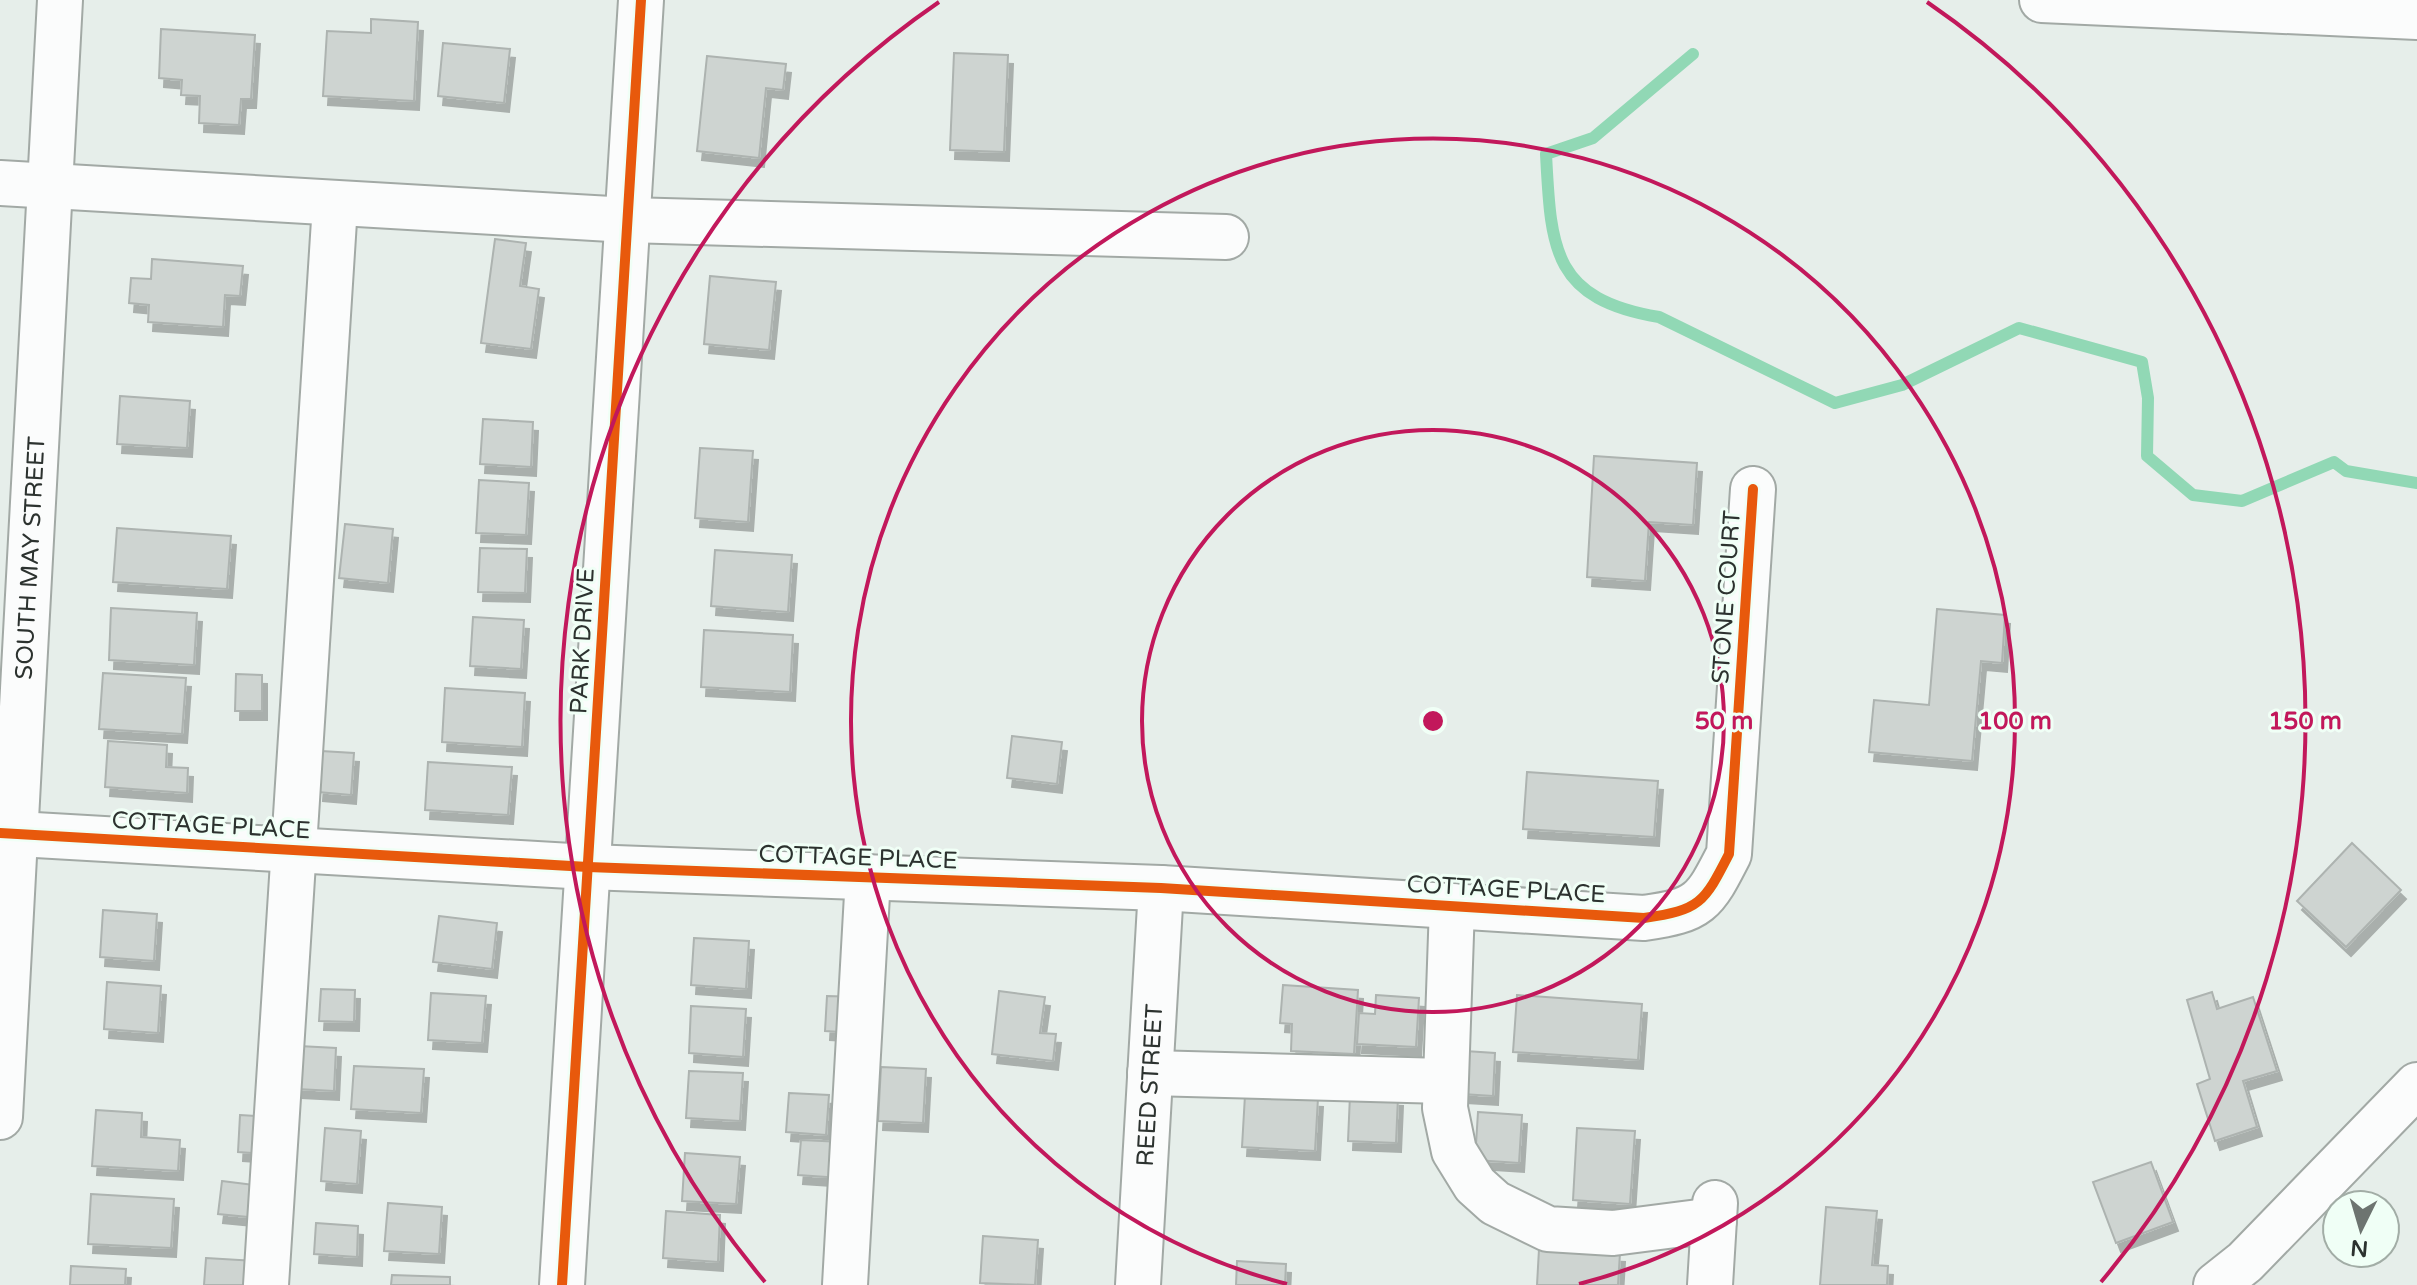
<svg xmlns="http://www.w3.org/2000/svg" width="2417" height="1285" font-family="'Varela Round',sans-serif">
<defs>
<filter id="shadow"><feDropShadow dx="5" dy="9" stdDeviation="0" flood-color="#0004"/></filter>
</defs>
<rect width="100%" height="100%" fill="#e6eeea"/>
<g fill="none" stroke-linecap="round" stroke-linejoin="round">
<!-- stream -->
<path stroke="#91d8b5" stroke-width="12" d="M1693 54 1593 138 1546 154C1551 249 1552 299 1659 317L1835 403 1902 385 2019 328 2142 362 2148 398 2147 456 2193 495 2242 501 2334 462 2346 471 2417 483"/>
</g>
<!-- building -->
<g fill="#ced4d1" stroke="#adb3b0" stroke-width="2" filter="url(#shadow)">
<polygon points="371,19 418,22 414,101 323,96 327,31 371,33"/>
<polygon points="161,29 255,35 251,99 241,99 239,125 199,123 200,96 181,95 182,80 159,78"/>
<polygon points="443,43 510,49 504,103 438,96"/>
<polygon points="954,53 1008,55 1004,152 950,150"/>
<polygon points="707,56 786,64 783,90 766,88 759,158 697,151"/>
<polygon points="495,239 526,243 520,286 539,289 531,349 481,343"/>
<polygon points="152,259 243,266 240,296 225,295 223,327 148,322 149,305 129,303 131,278 151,279"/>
<polygon points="710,276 776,282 769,350 704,344"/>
<polygon points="120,396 190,401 187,448 117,444"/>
<polygon points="483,419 533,422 531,467 480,464"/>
<polygon points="700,448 753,451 748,522 695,518"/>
<polygon points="1594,456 1697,463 1693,525 1649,522 1645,581 1587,577"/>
<polygon points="479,480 529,483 526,535 476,533"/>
<polygon points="345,524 393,529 388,583 339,578"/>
<polygon points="117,528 231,536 227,589 113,582"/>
<polygon points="480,548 527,549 525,593 478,592"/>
<polygon points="715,550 792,555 788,612 711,606"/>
<polygon points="111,608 197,613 194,665 109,660"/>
<polygon points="1937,609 2005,615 2002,663 1981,661 1972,761 1869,752 1874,700 1929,705"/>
<polygon points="473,617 524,620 521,669 470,666"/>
<polygon points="704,630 793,635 790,692 701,687"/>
<polygon points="103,673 186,678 182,734 99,729"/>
<polygon points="236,674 262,675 262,711 235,711"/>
<polygon points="445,688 525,693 522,747 442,742"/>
<polygon points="1012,736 1062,742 1057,784 1007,778"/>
<polygon points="108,741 167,745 166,767 188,768 187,793 105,787"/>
<polygon points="321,751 354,753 351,795 318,792"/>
<polygon points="428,762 512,767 508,815 425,810"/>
<polygon points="1527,772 1658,781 1654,837 1523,829"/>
<polygon points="2352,843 2401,890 2346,947 2297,901"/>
<polygon points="103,910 157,914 154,961 100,957"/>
<polygon points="439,916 497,923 492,969 433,962"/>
<polygon points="694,938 749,941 746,989 691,985"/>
<polygon points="107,982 161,986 158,1033 104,1029"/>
<polygon points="1283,985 1358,990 1354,1054 1291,1051 1292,1024 1280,1023"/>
<polygon points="321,989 355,990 354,1022 319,1021"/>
<polygon points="999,991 1045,997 1040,1033 1056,1034 1053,1061 992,1054"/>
<polygon points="2212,992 2217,1009 2253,997 2277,1071 2243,1081 2257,1127 2215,1141 2197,1084 2210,1079 2187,1000"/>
<polygon points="431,993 486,996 482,1043 428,1040"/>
<polygon points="1376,995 1419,998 1416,1047 1357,1044 1359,1013 1375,1014"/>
<polygon points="1517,995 1642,1004 1638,1060 1513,1052"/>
<polygon points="827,996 859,997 857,1033 825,1031"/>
<polygon points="691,1006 746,1009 743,1057 689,1053"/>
<polygon points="299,1046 336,1048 334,1091 297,1089"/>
<polygon points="1465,1051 1495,1053 1493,1096 1462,1094"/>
<polygon points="354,1066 424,1069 421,1113 351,1109"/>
<polygon points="881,1067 926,1069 923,1123 878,1121"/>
<polygon points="689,1071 743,1073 740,1121 686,1118"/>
<polygon points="789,1093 829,1095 826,1135 786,1132"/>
<polygon points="1245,1095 1318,1098 1315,1151 1242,1147"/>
<polygon points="1350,1095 1398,1097 1396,1143 1348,1141"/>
<polygon points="96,1110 142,1113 141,1137 180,1140 178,1171 92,1166"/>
<polygon points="1478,1112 1522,1115 1519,1163 1475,1160"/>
<polygon points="240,1115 271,1117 268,1154 238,1152"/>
<polygon points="325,1128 361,1131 357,1184 321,1181"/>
<polygon points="1577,1128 1635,1131 1630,1204 1573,1200"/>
<polygon points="801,1140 843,1142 841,1178 798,1175"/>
<polygon points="685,1153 740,1157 736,1204 682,1201"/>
<polygon points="2151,1162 2173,1222 2116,1243 2093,1182"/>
<polygon points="222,1181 262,1186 258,1218 218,1214"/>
<polygon points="91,1194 174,1199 171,1248 88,1244"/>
<polygon points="388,1203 442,1207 439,1254 384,1251"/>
<polygon points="1826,1207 1877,1211 1872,1265 1888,1266 1887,1285 1820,1285"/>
<polygon points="666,1211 720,1215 718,1262 663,1258"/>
<polygon points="316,1223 358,1226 357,1257 314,1254"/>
<polygon points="983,1236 1038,1240 1035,1285 980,1283"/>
<polygon points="1539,1249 1620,1253 1618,1285 1537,1285"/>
<polygon points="206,1258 256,1261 255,1285 204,1285"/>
<polygon points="1237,1261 1286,1264 1285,1285 1236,1285"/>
<polygon points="71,1266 126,1269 125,1285 70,1285"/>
<polygon points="392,1275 450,1277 450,1285 391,1285"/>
</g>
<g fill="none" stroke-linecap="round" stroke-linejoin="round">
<defs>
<g id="minor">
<polyline points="2042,0 2417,17"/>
<polyline points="0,183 628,220 1226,237"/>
<path d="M0 833 588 867 1161 888 1644 918C1700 910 1704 903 1729 854L1753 489"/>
<polyline points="1452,906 1445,1108 1454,1151 1475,1185 1495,1203 1548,1229 1613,1233 1714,1220"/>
<polyline points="1150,1073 1444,1081"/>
<path id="s1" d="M0 1117 60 0"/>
<polyline points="266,1285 335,205"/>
<polyline points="562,1285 641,0"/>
<polyline points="845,1285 868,877"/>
<path id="s2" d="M1138 1285 1161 888"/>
<polyline points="1710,1285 1715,1203"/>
<polyline points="2216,1285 2245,1262 2417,1085"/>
</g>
</defs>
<!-- minor casing -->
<use href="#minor" stroke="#a2a9a5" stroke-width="48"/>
<!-- minor -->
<use href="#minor" stroke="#fbfcfc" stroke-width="44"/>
<defs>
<g id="cycleway">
<path d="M0 833 588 867 1161 888 1644 918C1700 910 1704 903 1729 854L1753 489"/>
<polyline points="562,1285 641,0"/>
</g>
</defs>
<!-- cycleway casing -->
<use href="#cycleway" stroke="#f0fff6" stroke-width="15"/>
<!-- cycleway -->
<use href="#cycleway" stroke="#e8590c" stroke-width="10"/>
</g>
<!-- distance rings -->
<g fill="none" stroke="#c2185b" stroke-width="4">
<circle cx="1433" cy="721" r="291"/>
<path d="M1287 1284A582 582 0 1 1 1579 1284"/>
<path d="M765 1282A872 872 0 0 1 939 2M1927 2A872 872 0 0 1 2101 1282"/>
</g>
<g text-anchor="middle" stroke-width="6" stroke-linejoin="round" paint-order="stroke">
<!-- street labels -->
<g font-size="24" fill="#2c322f" stroke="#f0fff6">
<text dy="8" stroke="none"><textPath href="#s1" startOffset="560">SOUTH MAY STREET</textPath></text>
<text transform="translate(1726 597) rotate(-86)" y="8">STONE COURT</text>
<text transform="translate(582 641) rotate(-87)" y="8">PARK DRIVE</text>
<text transform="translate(211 825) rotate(3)" y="8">COTTAGE PLACE</text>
<text transform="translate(858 857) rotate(2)" y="8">COTTAGE PLACE</text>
<text transform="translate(1506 889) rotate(3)" y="8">COTTAGE PLACE</text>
<text dy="8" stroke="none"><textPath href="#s2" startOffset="200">REED STREET</textPath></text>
</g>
</g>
<circle cx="1433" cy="721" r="12" fill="#c2185b" stroke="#f0fff6" stroke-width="4"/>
<g font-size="24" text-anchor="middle" font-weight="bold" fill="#c2185b" stroke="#f0fff6" stroke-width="6" stroke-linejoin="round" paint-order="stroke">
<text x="1724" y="729">50 m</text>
<text x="2015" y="729">100 m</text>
<text x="2305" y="729">150 m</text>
</g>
<!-- north arrow -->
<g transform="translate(2361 1229) rotate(185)"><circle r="38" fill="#f0fff6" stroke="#a2ada6" stroke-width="2"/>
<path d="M0-6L14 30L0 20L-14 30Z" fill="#6d7470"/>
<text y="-12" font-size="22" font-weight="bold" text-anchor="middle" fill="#2c322f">N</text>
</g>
</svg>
